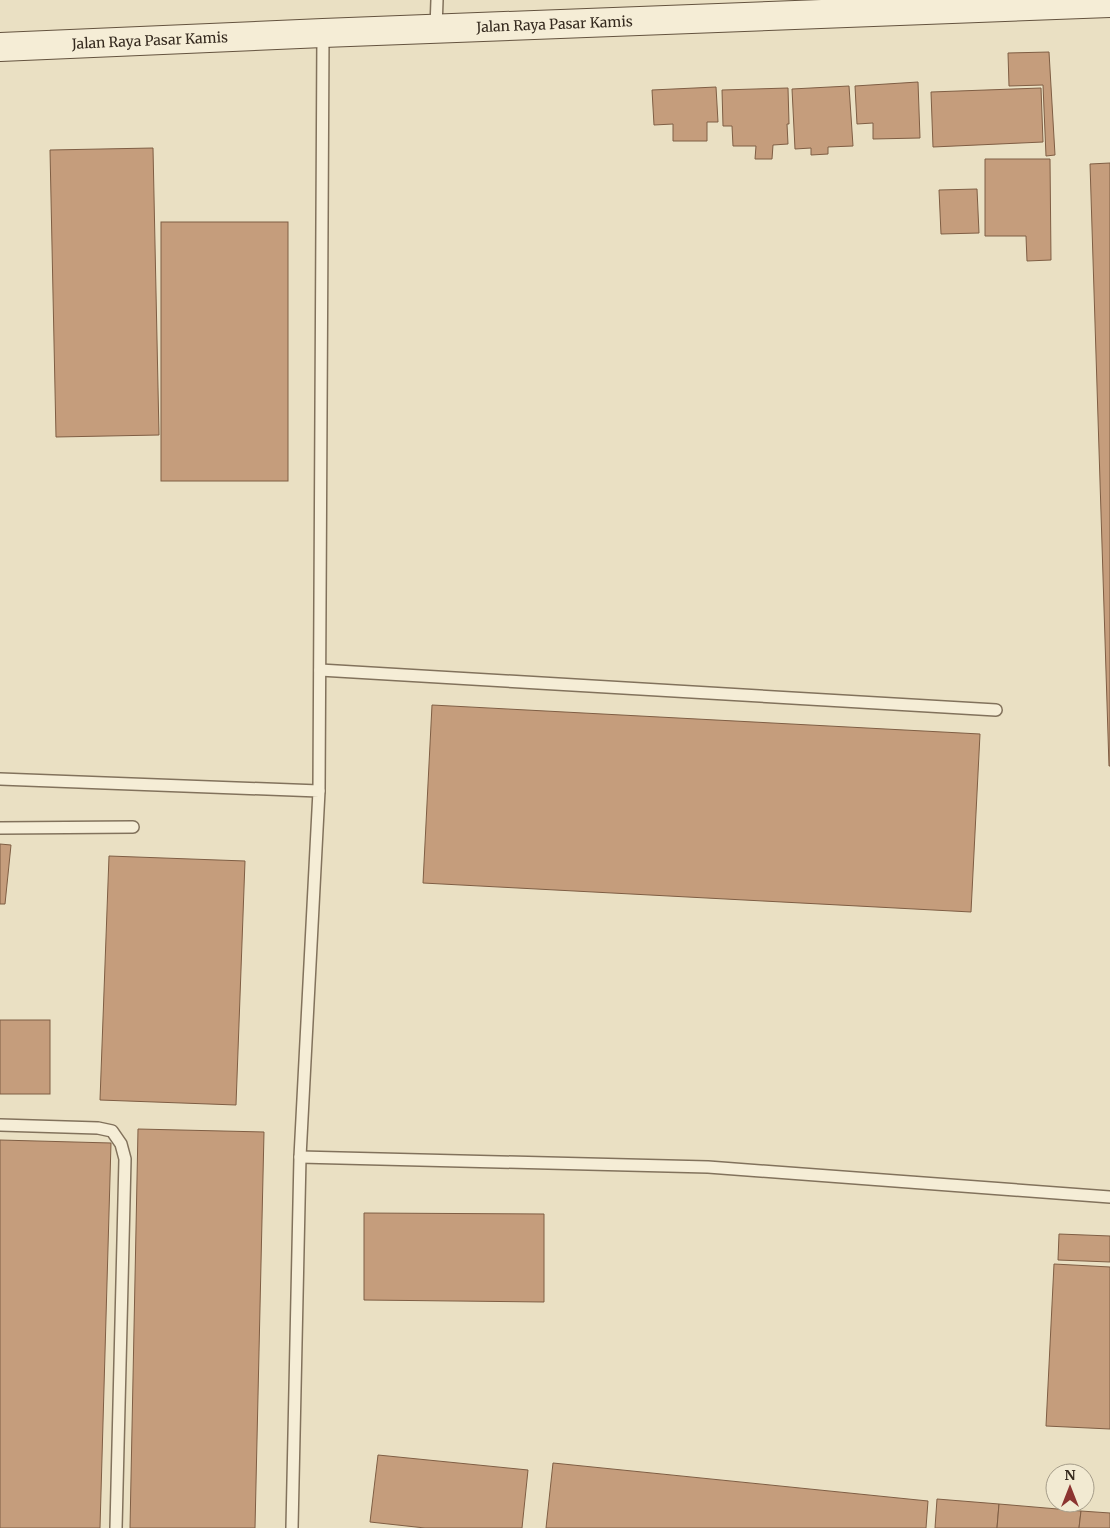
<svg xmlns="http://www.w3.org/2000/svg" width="1110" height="1528" font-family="Merriweather,serif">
<rect width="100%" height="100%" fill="#eae0c3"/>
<!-- building -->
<g fill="#c59d7c" stroke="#7f5e44">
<polygon points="1049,52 1055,155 1046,156 1043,85 1009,86 1008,53"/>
<polygon points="918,82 920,138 873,139 873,123 857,124 855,86"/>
<polygon points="849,86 853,146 828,147 828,154 811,155 811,148 795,149 792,89"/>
<polygon points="716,87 718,122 707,122 707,141 673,141 673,124 654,125 652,90"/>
<polygon points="788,88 789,124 787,124 788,144 773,145 772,159 755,159 756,146 733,146 732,126 723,126 722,90"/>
<polygon points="1041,88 1043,142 933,147 931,92"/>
<polygon points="153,148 159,435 56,437 50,150"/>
<polygon points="985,159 1050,159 1051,260 1027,261 1026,236 985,236"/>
<polygon points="1110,163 1110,766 1109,766 1090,164"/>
<polygon points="977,189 979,233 941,234 939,190"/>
<rect x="161" y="222" width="127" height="259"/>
<polygon points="432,705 980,734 971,912 423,883"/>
<polygon points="0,844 11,845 5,904 0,904"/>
<polygon points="109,856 245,861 236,1105 100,1100"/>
<rect x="0" y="1020" width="50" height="74"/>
<polygon points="138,1129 264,1132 255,1528 130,1528"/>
<polygon points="0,1140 111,1143 100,1528 0,1528"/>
<polygon points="364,1213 544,1214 544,1302 364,1300"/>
<polygon points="1059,1234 1110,1236 1110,1262 1058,1260"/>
<polygon points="1054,1264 1110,1267 1110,1429 1046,1426"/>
<polygon points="378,1455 528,1470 522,1528 425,1528 370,1522"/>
<polygon points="553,1463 928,1501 926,1528 546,1528"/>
<polygon points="937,1499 999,1504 997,1528 935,1528"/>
<polygon points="999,1504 1081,1511 1079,1528 997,1528"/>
<polygon points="1081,1511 1110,1513 1110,1528 1079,1528"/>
</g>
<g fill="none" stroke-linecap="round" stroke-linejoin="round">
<defs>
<g id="lane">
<polyline points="436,28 437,0"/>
<polyline points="320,670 996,710"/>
<polyline points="0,779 319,791 300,1157 292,1528"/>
<polyline points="319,791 323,33"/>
<polyline points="0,828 133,827"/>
<polyline points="0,1125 98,1128 112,1131 121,1144 125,1159 116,1528"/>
<polyline points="300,1157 708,1167 1110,1197"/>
</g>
<g id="secondary">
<path id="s1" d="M0 47 323 33 1110 3"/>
</g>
</defs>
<!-- lane casing -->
<use href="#lane" stroke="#82725c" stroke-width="14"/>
<!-- secondary casing -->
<use href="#secondary" stroke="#64533f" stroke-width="30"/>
<!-- lane -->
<use href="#lane" stroke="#f5edd6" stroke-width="11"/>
<!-- secondary -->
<use href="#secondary" stroke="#f5edd6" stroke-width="28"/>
</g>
<g text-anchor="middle" stroke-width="4" stroke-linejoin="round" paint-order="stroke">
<!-- street labels -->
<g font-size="14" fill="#34291e" stroke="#f2ead2">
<text dy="5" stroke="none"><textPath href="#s1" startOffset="555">Jalan Raya Pasar Kamis</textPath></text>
<text dy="5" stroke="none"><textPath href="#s1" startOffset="150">Jalan Raya Pasar Kamis</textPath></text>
</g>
</g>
<!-- north arrow -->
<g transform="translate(1070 1488)"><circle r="24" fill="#f2ead2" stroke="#a69d8a"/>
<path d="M0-4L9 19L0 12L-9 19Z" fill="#8c3431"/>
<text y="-8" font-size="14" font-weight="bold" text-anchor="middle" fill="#34291e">N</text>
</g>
</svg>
